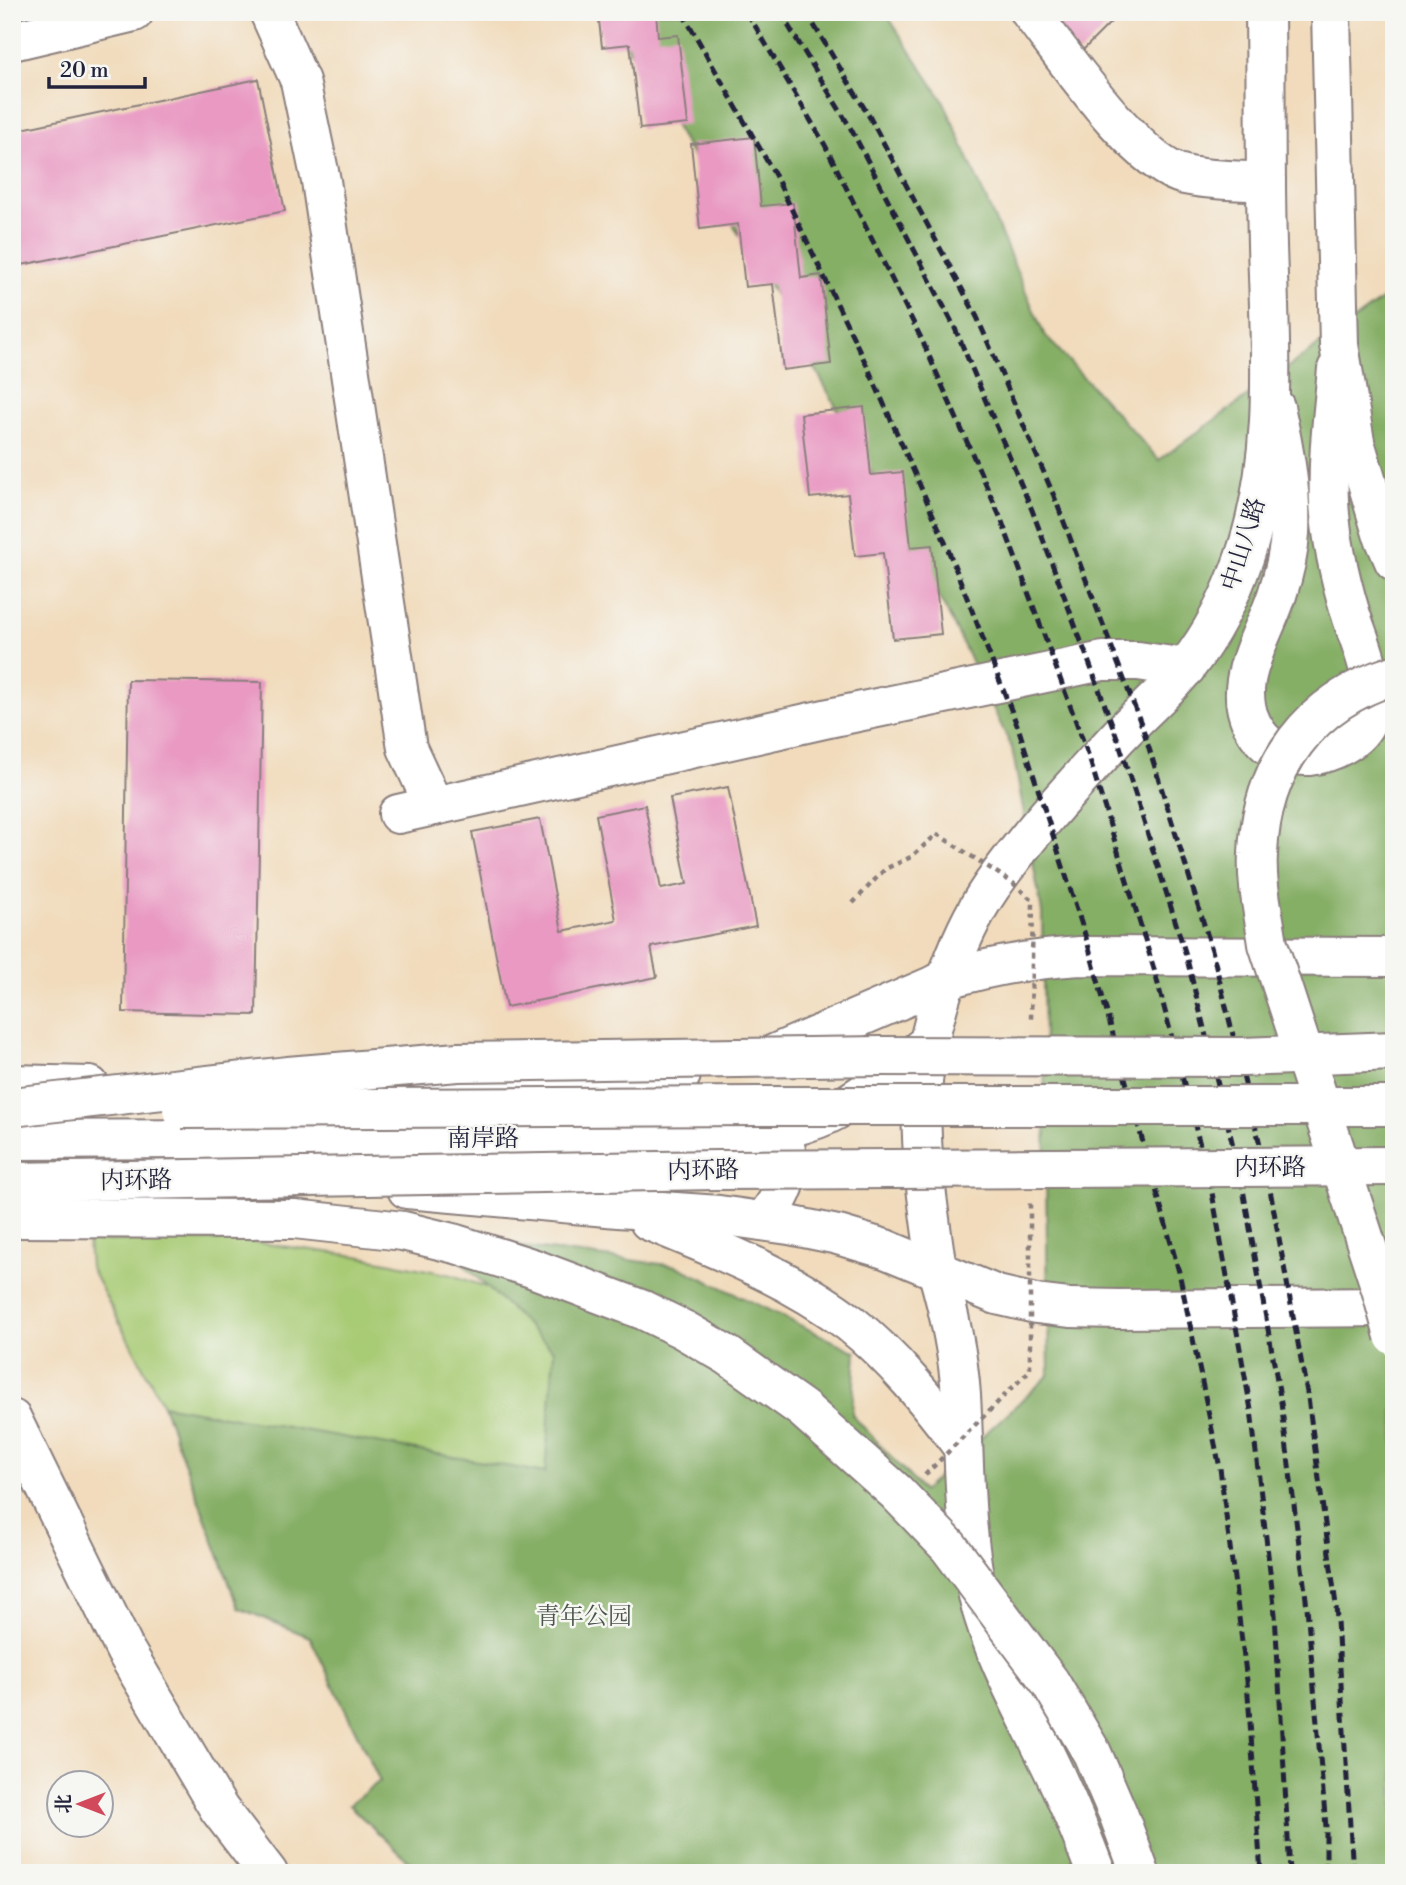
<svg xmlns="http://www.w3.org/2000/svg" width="1406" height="1885" font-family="'Libre Bodoni','Noto Serif SC',serif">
<rect width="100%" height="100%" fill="#f6f6f2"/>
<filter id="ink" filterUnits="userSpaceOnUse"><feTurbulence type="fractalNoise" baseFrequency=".0143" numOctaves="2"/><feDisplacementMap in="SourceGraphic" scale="14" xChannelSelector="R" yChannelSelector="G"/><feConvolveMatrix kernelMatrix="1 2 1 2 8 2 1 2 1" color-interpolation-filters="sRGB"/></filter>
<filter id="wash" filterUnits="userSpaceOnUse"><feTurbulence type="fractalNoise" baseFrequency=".00686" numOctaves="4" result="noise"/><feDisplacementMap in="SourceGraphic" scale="28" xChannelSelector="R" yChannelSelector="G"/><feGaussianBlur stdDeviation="1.57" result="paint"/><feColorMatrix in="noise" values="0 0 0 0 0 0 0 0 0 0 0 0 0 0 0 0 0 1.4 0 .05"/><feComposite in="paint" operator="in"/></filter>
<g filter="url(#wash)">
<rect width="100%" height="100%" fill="#f1dbbc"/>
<!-- green -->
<polygon fill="#a8cb74" stroke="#657658" stroke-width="2" points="236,1240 357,1256 452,1275 577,1319 713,1389 421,1873 349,1805 380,1781 310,1637 239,1608 163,1405 90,1267 88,1241"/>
<!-- forest -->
<polygon fill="#86af66" stroke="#546850" stroke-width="2" points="607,12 885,12 944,102 1044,334 1159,460 1394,291 1394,1873 421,1873 349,1805 380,1781 310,1637 239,1608 163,1405 545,1473 554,1351 434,1236 677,1266 856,1352 852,1415 923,1491 1049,1375 1042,912 1012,748 952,621 782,307"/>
<g id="blocks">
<!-- building -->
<g fill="#e999c2">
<polygon points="598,12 656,12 658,37 678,35 688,124 640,129 630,44 602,47"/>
<polygon points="1038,12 1121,12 1079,54"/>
<polygon points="258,79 285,211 12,267 12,131"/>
<polygon points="754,137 761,206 793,203 801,278 821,275 831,364 783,370 773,284 745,287 738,224 700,229 691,144"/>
<polygon points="864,407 871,475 903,472 911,547 932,545 941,634 893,639 883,553 855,556 848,494 810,498 801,414"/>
<polygon points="128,680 262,682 256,1015 123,1012"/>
<polygon points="728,787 756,926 651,947 657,977 506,1007 472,832 540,819 562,931 616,920 596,815 645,805 661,889 687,884 670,798"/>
</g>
</g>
</g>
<g filter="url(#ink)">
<use href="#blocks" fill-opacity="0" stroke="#8a7e7c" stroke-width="2"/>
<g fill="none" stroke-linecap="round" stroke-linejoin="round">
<defs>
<g id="minor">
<polyline points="269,12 300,81 321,181 407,748 434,806"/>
<path d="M1030 12C1061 52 1138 166 1185 175 1211 181 1240 180 1266 182"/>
<polyline points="12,41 134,12"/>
<path d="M1275 407C1284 448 1292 490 1290 533 1289 552 1283 577 1277 595 1263 639 1225 689 1258 734 1270 751 1288 757 1309 756 1331 754 1360 740 1368 718 1380 685 1361 646 1351 615 1340 579 1331 539 1329 501 1327 457 1333 413 1337 369"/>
<polyline points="398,814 829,718 1103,661 1138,661 1186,668"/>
<path d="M763 1221C790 1188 793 1170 781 1129"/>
<polyline points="12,1419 125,1650 219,1809 268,1873"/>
</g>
<g id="major">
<polyline points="1331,12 1339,345 1355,442 1382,533 1394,561"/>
<path d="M767 1057 946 980C991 965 1034 959 1080 956L1394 957"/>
<polyline points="398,1083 624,1079 681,1075"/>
<polyline points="12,1084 90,1086"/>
<path d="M12 1140 652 1137C706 1135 766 1139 817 1119 855 1105 895 1069 927 1044"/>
<polyline points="407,1189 618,1208 719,1215 789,1225 838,1235 885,1249 997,1295 1036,1304 1070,1308 1119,1309 1394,1307"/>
<path d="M649 1221C718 1249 789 1277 850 1323 893 1357 929 1402 962 1446"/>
<path d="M937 1270C929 1212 919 1151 922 1093 926 1029 955 939 991 887 1028 834 1072 787 1115 740 1138 715 1165 693 1187 666 1212 634 1231 596 1244 558 1279 458 1270 349 1267 245 1265 168 1266 90 1265 12"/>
</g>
<path id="highway" d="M937 1270C949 1311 958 1352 961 1395 965 1463 963 1533 979 1600 993 1655 1022 1706 1046 1756 1065 1794 1081 1833 1096 1873"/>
</defs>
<!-- minor casing -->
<use href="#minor" stroke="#8a7e7c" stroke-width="42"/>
<!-- major casing -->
<use href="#major" stroke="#8a7e7c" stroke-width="42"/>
<!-- highway casing -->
<use href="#highway" stroke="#8a7e7c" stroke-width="42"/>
<!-- path -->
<polyline stroke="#8a7e7c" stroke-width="4.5" stroke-dasharray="5 5" stroke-linecap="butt" points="853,903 885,869 911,857 937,834"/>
<!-- minor -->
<use href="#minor" stroke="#fff" stroke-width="38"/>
<!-- major -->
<use href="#major" stroke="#fff" stroke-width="38"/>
<!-- highway -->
<use href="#highway" stroke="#fff" stroke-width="38"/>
<!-- rail -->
<g stroke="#22223b" stroke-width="5" stroke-dasharray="10 5" stroke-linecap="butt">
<polyline points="682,12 775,175 868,368 945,542 1019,730 1087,941 1179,1272 1220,1468 1247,1681 1261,1873"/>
<polyline points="747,12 825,145 922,340 1001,519 1088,754 1154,969 1211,1187 1251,1410 1275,1614 1290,1873"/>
<polyline points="780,12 850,127 954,326 1032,510 1118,740 1186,955 1241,1178 1281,1402 1307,1607 1326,1827 1326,1873"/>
<polyline points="806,12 869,116 977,317 1054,496 1143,729 1212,950 1267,1173 1308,1398 1336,1605 1353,1873"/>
</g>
<defs>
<g id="highway-bridge">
<path d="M1394 675C1310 701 1261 766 1258 854 1256 884 1264 915 1268 944L1381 1289 1394 1336"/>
<polyline points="12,1107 288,1076 458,1062 881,1056 1243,1057 1394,1051"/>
<polyline points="182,1109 760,1106 1394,1106"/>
<polyline points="12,1182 716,1170 1394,1166"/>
<polyline points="12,1218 294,1219 403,1231 456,1244 532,1268 643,1310 684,1330 727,1355 803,1409 896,1492 949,1547 1050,1682 1092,1753 1119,1816 1140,1873"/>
</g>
</defs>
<!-- highway-bridge casing -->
<use href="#highway-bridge" stroke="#8a7e7c" stroke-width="42" stroke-linecap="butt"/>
<!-- path-bridge -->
<g stroke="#8a7e7c" stroke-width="4.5" stroke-dasharray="5 5" stroke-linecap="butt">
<polyline points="937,834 1013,883 1033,901 1031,1021"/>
<polyline points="925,1475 1030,1370 1030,1201"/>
</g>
<!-- highway-bridge -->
<use href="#highway-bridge" stroke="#fff" stroke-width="38"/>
</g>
</g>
<g text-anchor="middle" stroke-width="5" stroke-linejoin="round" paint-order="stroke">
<!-- street labels -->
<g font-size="24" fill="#22223b" stroke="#f6f6f2">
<text transform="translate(1243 544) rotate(-73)" y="8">中山八路</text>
<text x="483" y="1146">南岸路</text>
<text x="1270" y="1175">内环路</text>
<text transform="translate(703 1170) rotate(-1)" y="8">内环路</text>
<text transform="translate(136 1180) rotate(-1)" y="8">内环路</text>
</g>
<!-- park labels -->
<g font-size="24" fill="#4a554c" stroke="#f6f6f2">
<text x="584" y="1624">青年公园</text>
</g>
</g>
<!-- margin -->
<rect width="1406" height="1885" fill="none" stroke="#f6f6f2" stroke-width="42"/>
<!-- north arrow -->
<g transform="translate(80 1804) rotate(270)"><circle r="33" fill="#f6f6f2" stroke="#a1a1a9" stroke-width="2"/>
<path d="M0-5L12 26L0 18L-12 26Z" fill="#d1495b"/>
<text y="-10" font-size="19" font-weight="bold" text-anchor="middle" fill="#22223b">北</text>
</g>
<!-- scale -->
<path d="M49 77v10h96v-10" fill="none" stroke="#22223b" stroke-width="3.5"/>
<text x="60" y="77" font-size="21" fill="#22223b" stroke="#f6f6f2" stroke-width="5" paint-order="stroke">20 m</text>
</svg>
